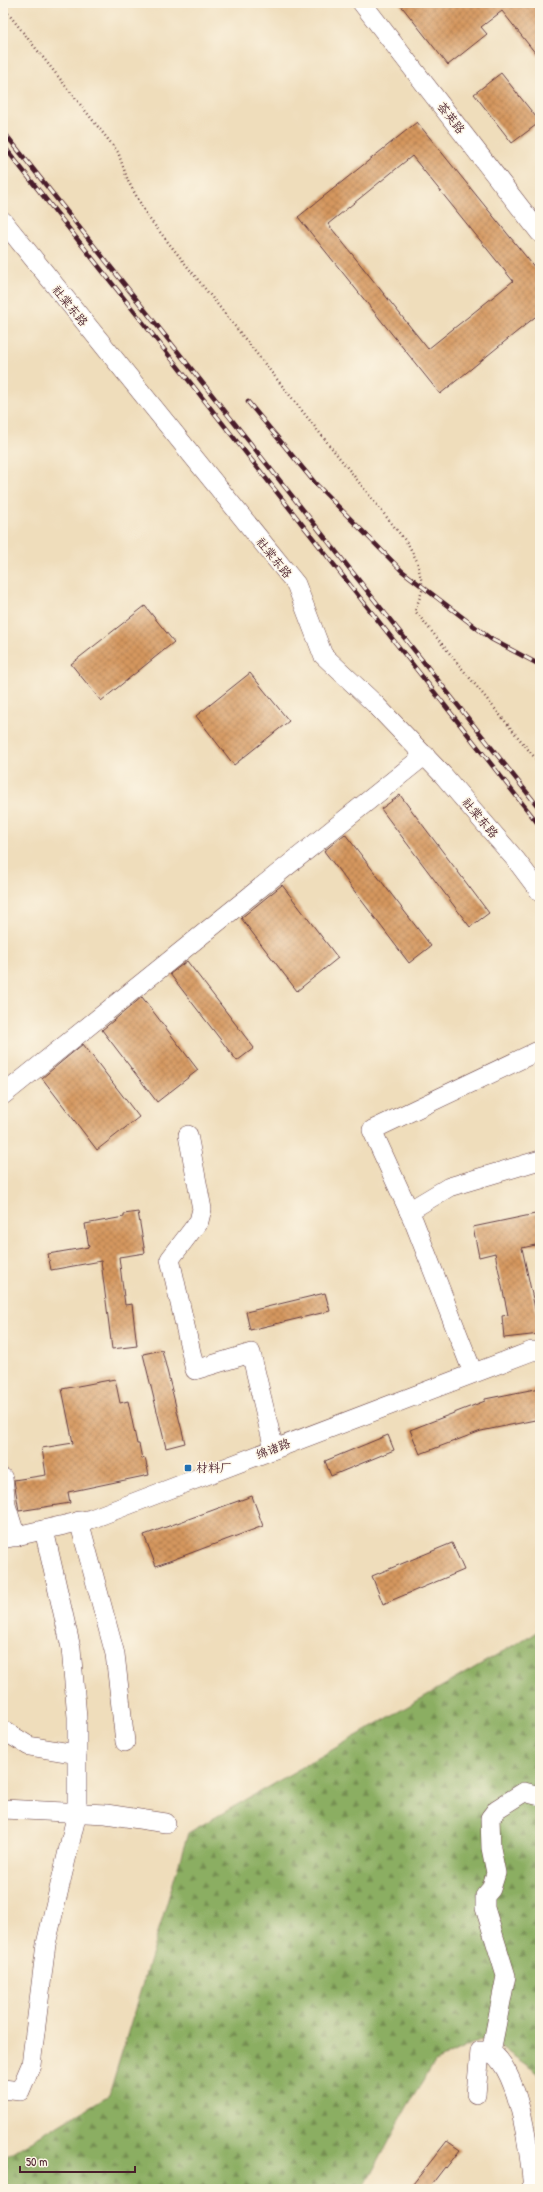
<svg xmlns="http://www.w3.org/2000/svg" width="543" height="2192" font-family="'Patrick Hand','LXGW WenKai TC',sans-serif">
<defs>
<pattern id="forest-firs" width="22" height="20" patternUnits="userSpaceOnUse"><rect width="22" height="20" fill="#8bae62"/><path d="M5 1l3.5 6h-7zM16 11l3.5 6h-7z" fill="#748d51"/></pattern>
<pattern id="building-cross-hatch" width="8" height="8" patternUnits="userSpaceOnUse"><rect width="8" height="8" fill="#d5975e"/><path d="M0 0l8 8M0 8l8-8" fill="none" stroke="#af7b4e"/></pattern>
</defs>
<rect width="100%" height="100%" fill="#fcf5e5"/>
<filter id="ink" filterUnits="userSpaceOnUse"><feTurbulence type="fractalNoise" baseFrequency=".025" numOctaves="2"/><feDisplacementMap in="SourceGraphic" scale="8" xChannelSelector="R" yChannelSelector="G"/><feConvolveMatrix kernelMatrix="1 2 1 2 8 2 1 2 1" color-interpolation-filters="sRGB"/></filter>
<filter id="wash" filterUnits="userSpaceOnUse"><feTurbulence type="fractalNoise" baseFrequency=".012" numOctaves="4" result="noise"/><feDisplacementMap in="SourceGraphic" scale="16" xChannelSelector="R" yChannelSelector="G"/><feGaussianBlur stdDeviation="0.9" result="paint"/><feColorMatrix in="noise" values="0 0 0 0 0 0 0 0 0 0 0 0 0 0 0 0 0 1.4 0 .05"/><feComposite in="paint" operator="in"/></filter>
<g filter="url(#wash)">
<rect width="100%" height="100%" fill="#efddbb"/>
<!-- forest -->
<polygon fill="url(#forest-firs)" stroke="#6a6646" points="540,1630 540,2078 538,2073 486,2037 435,2062 408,2105 363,2189 3,2189 3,2158 109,2095 188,1833"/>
<g id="blocks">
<!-- building -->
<g fill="url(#building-cross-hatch)" fill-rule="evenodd">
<polygon points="399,3 540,3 540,59 502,11 481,27 487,34 448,65"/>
<polygon points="501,73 540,122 512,143 474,94"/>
<path d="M417 122 540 274V313L440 394 298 217ZM412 156 513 281 428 349 328 224Z"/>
<polygon points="145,606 174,642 101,701 71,664"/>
<polygon points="250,673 289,721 234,765 196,716"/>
<polygon points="400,795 489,913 470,927 381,809"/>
<polygon points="345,834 431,946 409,963 324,851"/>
<polygon points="282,885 338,958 297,991 241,918"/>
<polygon points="187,961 254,1048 237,1061 170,974"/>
<polygon points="142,997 198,1070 157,1102 102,1030"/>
<polygon points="83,1044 139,1117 97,1150 42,1078"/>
<polygon points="138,1212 145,1253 119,1257 125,1305 132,1304 137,1346 112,1349 101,1261 51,1270 48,1254 89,1247 85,1224 124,1217 124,1214"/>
<polygon points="540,1213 540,1244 522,1248 536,1313 540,1312 540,1334 504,1338 502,1316 508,1315 495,1253 479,1257 473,1227"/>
<polygon points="325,1293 330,1311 250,1330 246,1312"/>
<polygon points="162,1350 185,1443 166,1448 143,1354"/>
<polygon points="115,1379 120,1403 128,1401 137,1444 139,1444 142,1459 145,1458 149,1475 68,1492 70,1503 19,1511 14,1480 46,1475 42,1448 73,1443 62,1389"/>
<polygon points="540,1388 540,1419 481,1431 420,1454 410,1430 485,1401 485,1399"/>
<polygon points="388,1435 394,1450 331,1476 325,1461"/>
<polygon points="252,1496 263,1526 156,1566 144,1535"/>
<polygon points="452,1543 464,1570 383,1604 372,1576"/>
<polygon points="447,2141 460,2150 446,2168 445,2167 428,2189 409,2189"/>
</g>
</g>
</g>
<g filter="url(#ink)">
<use href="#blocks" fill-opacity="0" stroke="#633c41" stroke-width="1"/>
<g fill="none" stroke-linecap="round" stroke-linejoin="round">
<defs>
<g id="minor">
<polyline points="362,3 540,233"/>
<polyline points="3,221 296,584 323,655 375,704 443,775 516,860 540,892"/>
<polyline points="3,1095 425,755"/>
<polyline points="188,1135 202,1209 199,1221 170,1259 195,1370 251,1353 274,1449"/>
<polyline points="409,1211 449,1187 540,1160"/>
<polyline points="473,1373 414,1222 372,1130 540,1050"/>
<polyline points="3,1478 6,1505 16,1537"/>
<polyline points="79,1521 115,1654 125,1742"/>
<polyline points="3,1539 91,1519 532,1351 540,1351"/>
<polyline points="3,1730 29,1746 77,1754"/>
<polyline points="3,1809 106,1814 166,1823"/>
<polyline points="491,2052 506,1976 485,1908 485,1896 491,1889 496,1873 491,1848 490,1818 497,1809 524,1792 540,1796"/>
<polyline points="3,2089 20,2091 31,2065 46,1944 77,1813 77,1717 71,1648 44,1530"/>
<path d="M476 2094 480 2051C484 2051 489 2051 492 2053 520 2073 530 2156 533 2189"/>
</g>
</defs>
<!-- minor casing -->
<use href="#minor" stroke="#633c41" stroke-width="20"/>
<!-- path -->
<polyline stroke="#633c41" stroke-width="2.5" stroke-dasharray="1 3" stroke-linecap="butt" points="3,7 118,152 128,181 148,217 408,544 417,561 423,588 415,611 540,764"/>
<!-- minor -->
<use href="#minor" stroke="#fff" stroke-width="19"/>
<defs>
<g id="rail">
<polyline points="3,131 540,809"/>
<polyline points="3,145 540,826"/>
<polyline points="248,402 315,483 402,571 491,639 540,665"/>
</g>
</defs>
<!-- rail casing -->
<use href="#rail" stroke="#4a1f2b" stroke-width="4.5"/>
<!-- rail -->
<use href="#rail" stroke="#fcf5e5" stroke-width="3" stroke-dasharray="9" stroke-linecap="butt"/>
</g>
</g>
<!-- markers -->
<rect fill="#1f6fb2" stroke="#fcf5e5" stroke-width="1.5" x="184" y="1464" width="8" height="8" rx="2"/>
<g text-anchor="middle" stroke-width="3" stroke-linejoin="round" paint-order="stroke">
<!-- street labels -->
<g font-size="12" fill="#4a1f2b" stroke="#fcf5e5">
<text transform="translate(451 118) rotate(52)" y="4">荟英路</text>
<text transform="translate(70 306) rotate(51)" y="4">社棠东路</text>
<text transform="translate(274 558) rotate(51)" y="4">社棠东路</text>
<text transform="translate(480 818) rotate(50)" y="4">社棠东路</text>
<text transform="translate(273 1449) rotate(-21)" y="4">绵诸路</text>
</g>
<!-- poi labels -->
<g font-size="12" fill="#4a1f2b" stroke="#fcf5e5" text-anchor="start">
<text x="196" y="1472">材料厂</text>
</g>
</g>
<!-- margin -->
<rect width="543" height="2192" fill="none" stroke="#fcf5e5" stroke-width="16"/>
<!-- scale -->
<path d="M20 2166v6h115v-6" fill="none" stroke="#4a1f2b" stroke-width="2"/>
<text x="26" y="2166" font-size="12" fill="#4a1f2b" stroke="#fcf5e5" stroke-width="3" paint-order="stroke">50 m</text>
</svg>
